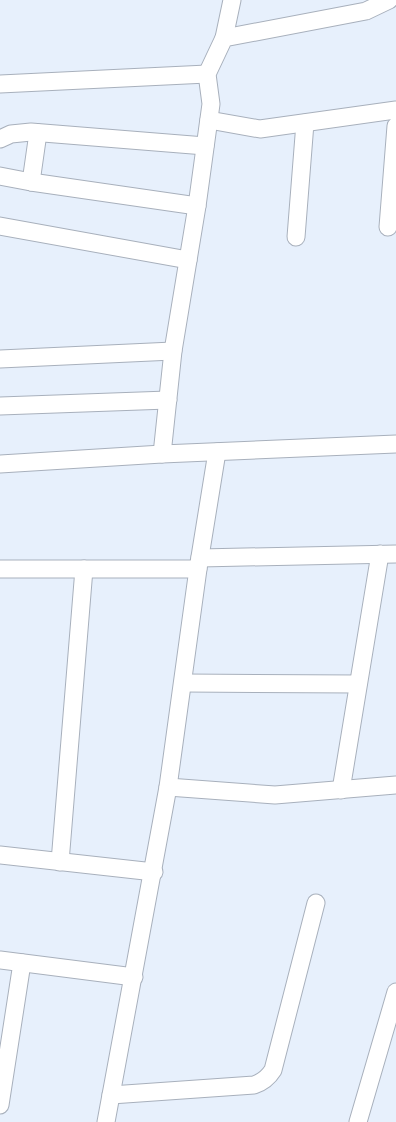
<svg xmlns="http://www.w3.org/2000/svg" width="396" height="1122" font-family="Montserrat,sans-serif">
<rect width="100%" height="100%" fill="#e7f0fc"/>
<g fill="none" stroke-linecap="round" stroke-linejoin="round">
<defs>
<g id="street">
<polyline points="224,38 232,0"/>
<polyline points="0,84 207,74"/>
<polyline points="209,120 260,129 396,110"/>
<polyline points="0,139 11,134 31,132 205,146"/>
<polyline points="0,176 31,182 197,206"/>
<polyline points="31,182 38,133"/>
<polyline points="0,226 188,260"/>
<polyline points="388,227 396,126"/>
<polyline points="296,237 305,123"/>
<polyline points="0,359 173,351"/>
<polyline points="0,406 168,400"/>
<polyline points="162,454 396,444"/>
<polyline points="0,464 162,454 173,351 197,206 211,104 207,74 224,38 366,11 389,0"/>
<polyline points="200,558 396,554"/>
<polyline points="0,569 198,569"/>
<polyline points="184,683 358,684"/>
<polyline points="168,787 275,795 396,785"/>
<polyline points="341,790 380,554"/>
<polyline points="0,855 154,872"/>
<polyline points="60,862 84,569"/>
<polyline points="0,960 134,977"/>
<path d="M111 1095 254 1085C263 1082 268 1078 273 1070L316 903"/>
<polyline points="0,1105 22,963"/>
<polyline points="106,1122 168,787 198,569 217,452"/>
<polyline points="358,1122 396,992"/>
</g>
</defs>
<!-- street casing -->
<use href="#street" stroke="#a8b0bc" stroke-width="19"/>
<!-- street -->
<use href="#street" stroke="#fff" stroke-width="17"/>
</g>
</svg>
